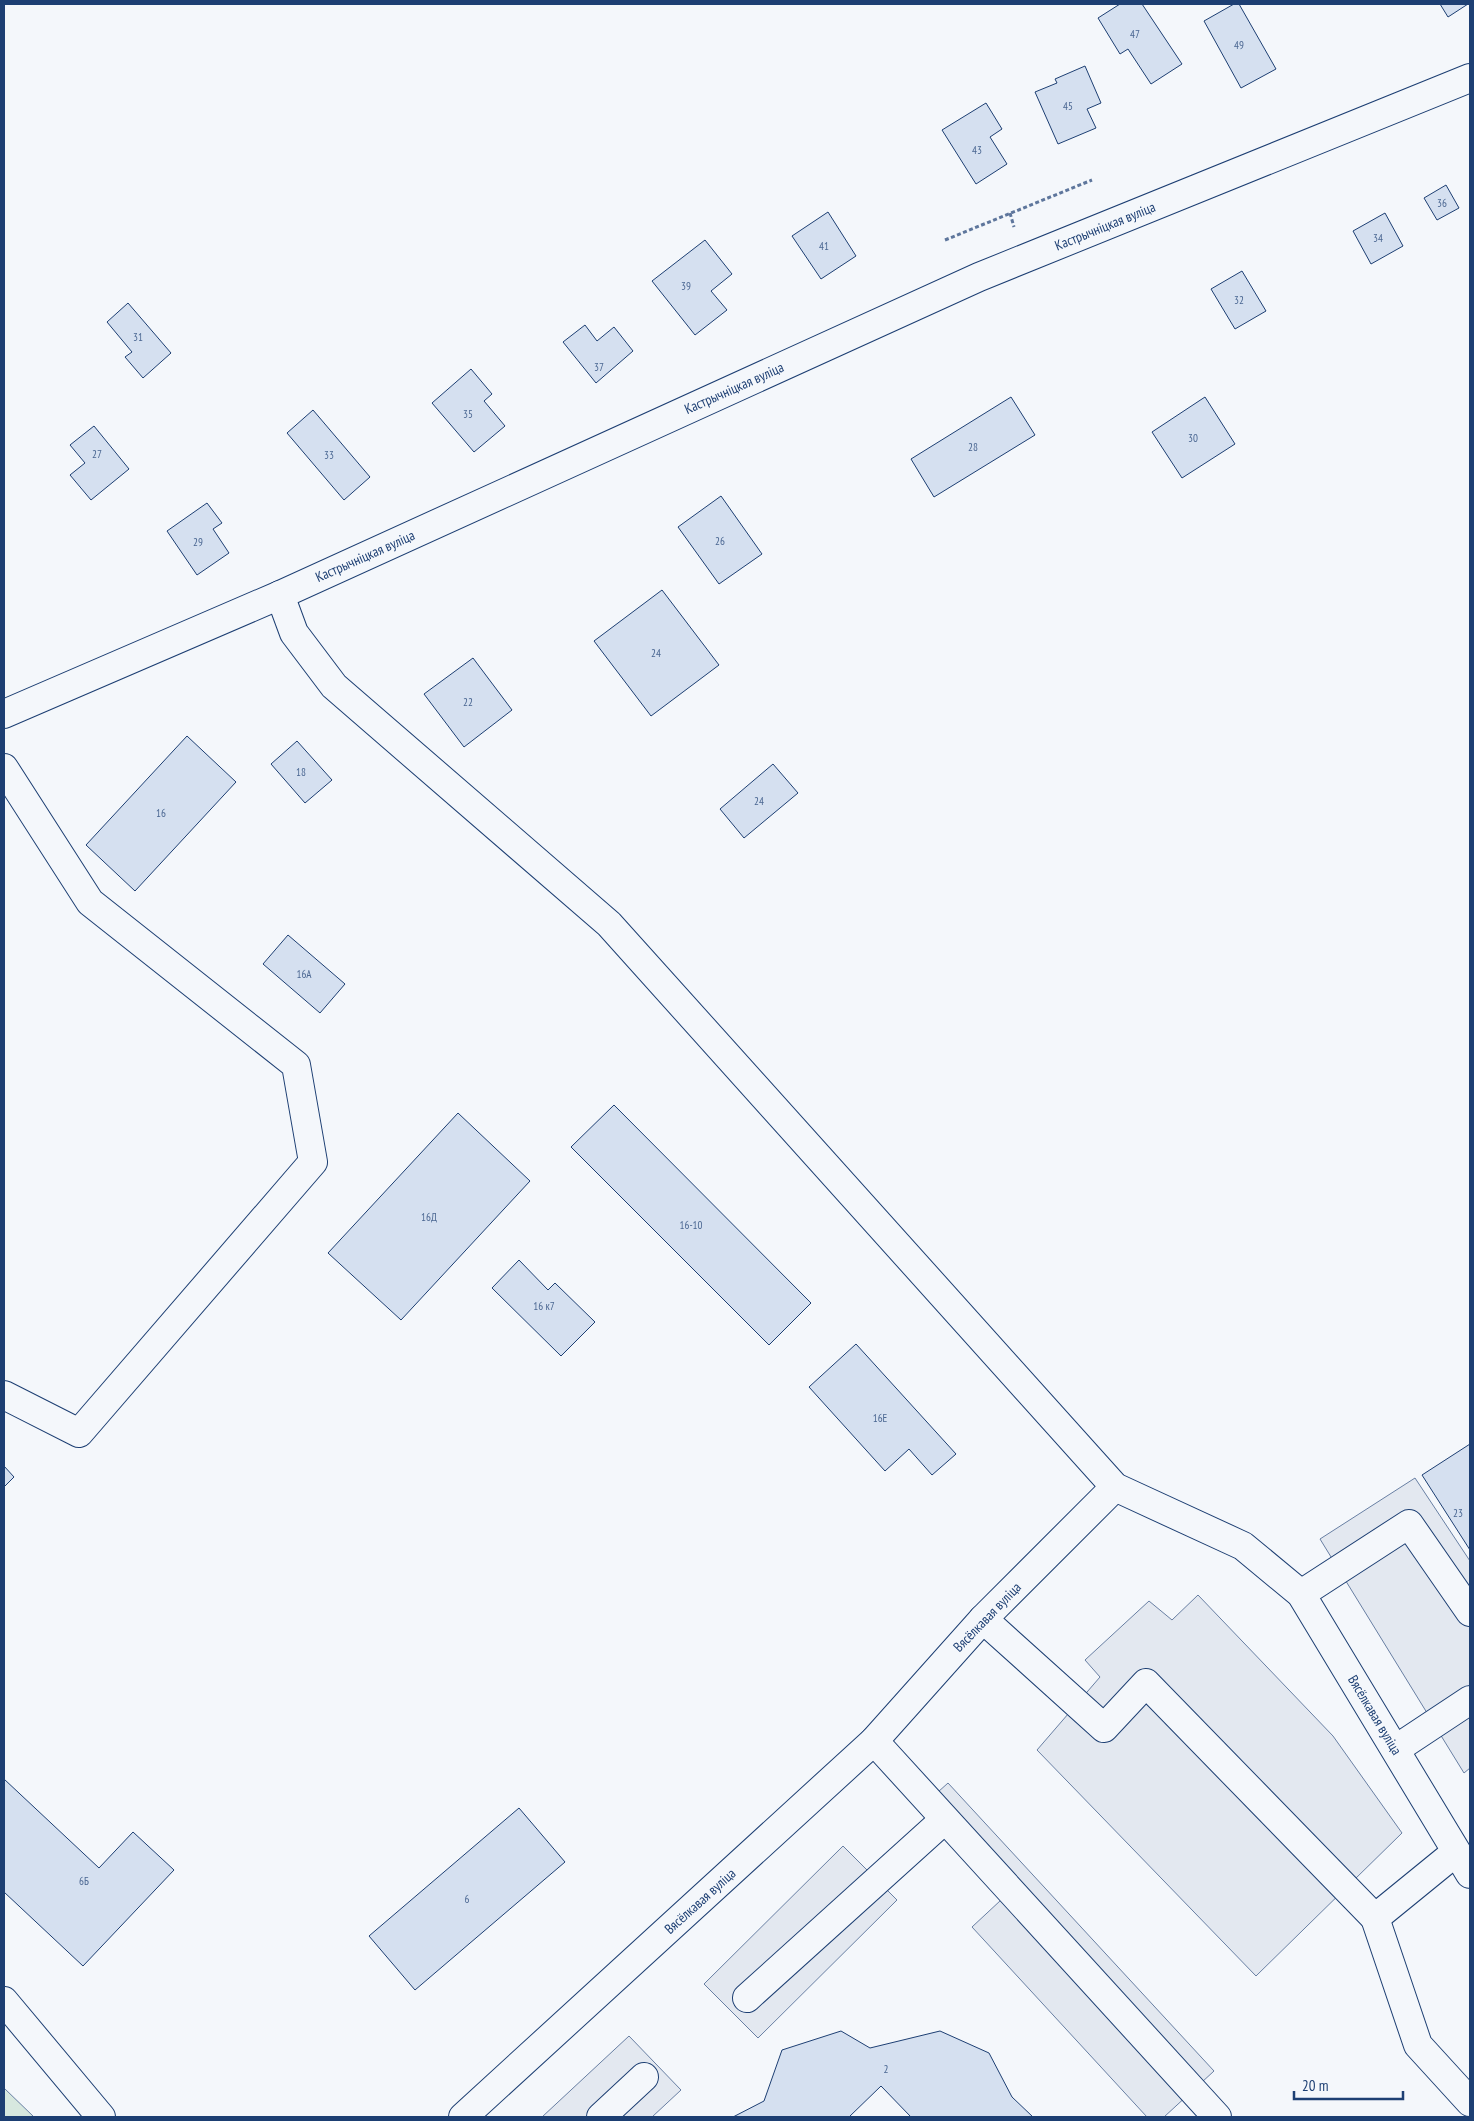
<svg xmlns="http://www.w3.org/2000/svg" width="1474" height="2121" font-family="'PT Sans Narrow',sans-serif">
<rect width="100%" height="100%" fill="#f4f7fb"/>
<!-- green -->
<polygon fill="#d7e8df" stroke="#687fa3" points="4,2088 34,2117 4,2117"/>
<!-- parking -->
<g fill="#e3e8f0" stroke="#687fa3">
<polygon points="1415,1478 1470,1561 1470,1768 1464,1773 1320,1539"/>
<polygon points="1198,1595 1333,1736 1402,1833 1256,1976 1037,1750 1100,1677 1085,1660 1149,1601 1172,1620"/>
<polygon points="948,1783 1214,2071 1164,2117 1147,2117 972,1927 1001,1900 918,1810"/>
<polygon points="843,1846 897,1900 758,2038 704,1984"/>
<polygon points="629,2036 681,2090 652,2117 542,2117"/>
</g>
<!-- building -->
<g fill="#d5e0f0" stroke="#1d3f73">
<polygon points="1120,4 1142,4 1182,64 1151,84 1128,49 1120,54 1098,18"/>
<polygon points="1234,4 1239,4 1276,69 1241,88 1204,21"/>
<polygon points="1440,4 1468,4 1448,17"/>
<polygon points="1085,66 1101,103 1087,109 1096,128 1058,144 1035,92 1057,83 1055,79"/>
<polygon points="986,103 1002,129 990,137 1007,164 976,184 942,130"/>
<polygon points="1446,185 1459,208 1437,220 1424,198"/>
<polygon points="828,212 856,256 821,279 792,236"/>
<polygon points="1385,213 1403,246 1371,264 1353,231"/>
<polygon points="705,240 732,274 711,291 727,310 695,335 652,281"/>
<polygon points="1242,271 1266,311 1235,329 1211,289"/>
<polygon points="128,303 171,353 143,378 125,357 132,352 107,322"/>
<polygon points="585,325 597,341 614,327 633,351 596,383 563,342"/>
<polygon points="471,369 492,394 484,401 505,426 474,452 432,403"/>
<polygon points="1011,397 1035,435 934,497 911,459"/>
<polygon points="1205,397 1235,444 1182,478 1152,432"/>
<polygon points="313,410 370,477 344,500 287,433"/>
<polygon points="94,426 129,469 91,500 70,475 85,463 70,445"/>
<polygon points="721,496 762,554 719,584 678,527"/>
<polygon points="207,503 222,523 213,529 229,553 197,575 167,531"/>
<polygon points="662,590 719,665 651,716 594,641"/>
<polygon points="473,658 512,710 464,747 424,694"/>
<polygon points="187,736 236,782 135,891 86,845"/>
<polygon points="297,741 332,780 305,803 271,764"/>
<polygon points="773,764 798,793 744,838 720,809"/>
<polygon points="288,935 345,984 320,1013 263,964"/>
<polygon points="614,1105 811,1303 769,1345 571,1147"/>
<polygon points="458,1113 530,1181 401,1320 328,1253"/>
<polygon points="519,1260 548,1290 555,1283 595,1322 561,1356 492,1288"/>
<polygon points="856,1344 956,1454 932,1475 909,1449 885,1471 809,1387"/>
<polygon points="1470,1444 1470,1550 1422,1475"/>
<polygon points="4,1466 14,1477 4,1487"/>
<polygon points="4,1779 99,1868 133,1832 174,1870 83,1966 4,1892"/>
<polygon points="519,1808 565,1862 415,1990 369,1936"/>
<polygon points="841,2031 870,2048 940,2031 989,2053 1012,2097 1033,2117 911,2117 881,2086 849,2117 733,2117 764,2101 782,2050"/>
</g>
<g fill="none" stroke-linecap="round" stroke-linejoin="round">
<defs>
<g id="minor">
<polyline points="280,595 294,633 334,686 609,924 1115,1487 1243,1546 1301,1594 1470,1874"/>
<polyline points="4,714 280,595 979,277 1470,78"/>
<polyline points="4,768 90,902 296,1065 313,1162 79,1433 4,1395"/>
<polyline points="1301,1594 1409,1524 1470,1612"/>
<polyline points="983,1619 1104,1728 1146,1683 1375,1918 1456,1852"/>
<polyline points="874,1741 1217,2117"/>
<polyline points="1396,1749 1470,1700"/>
<polyline points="1375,1918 1418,2045 1470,2102"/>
<polyline points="747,1998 944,1820"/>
<polyline points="4,2001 101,2117"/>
<polyline points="463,2117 874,1741 983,1619 1115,1487"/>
<polyline points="601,2117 644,2077"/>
</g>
</defs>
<!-- minor casing -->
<use href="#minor" stroke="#1d3f73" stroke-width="30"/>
<!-- path -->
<g stroke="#5e769c" stroke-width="3" stroke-dasharray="4 2.5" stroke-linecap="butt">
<polyline points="1010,213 1014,227"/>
<polyline points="945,240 1092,180"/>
</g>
<!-- minor -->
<use href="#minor" stroke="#f4f7fb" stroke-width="28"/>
</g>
<g text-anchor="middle" stroke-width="4" stroke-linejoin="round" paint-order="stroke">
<!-- number labels -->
<g font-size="11" fill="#4b6792">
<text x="1135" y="38">47</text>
<text x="1239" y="49">49</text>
<text x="1068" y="110">45</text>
<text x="977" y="154">43</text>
<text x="1442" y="207">36</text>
<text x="1378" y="242">34</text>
<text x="824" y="250">41</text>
<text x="686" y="290">39</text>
<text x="1239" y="304">32</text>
<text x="138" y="341">31</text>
<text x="599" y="371">37</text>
<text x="468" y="418">35</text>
<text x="1193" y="442">30</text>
<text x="973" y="451">28</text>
<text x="97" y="458">27</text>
<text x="329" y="459">33</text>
<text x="720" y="545">26</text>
<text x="198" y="546">29</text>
<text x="656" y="657">24</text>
<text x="468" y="706">22</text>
<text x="301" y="776">18</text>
<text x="759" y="805">24</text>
<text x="161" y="817">16</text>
<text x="304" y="978">16А</text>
<text x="429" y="1221">16Д</text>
<text x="691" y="1229">16-10</text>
<text x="544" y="1310">16 к7</text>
<text x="880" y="1422">16Е</text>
<text x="1458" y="1517">23</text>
<text x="84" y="1885">6Б</text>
<text x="467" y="1903">6</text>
<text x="886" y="2073">2</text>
</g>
<!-- street labels -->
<g font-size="14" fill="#1d3f73" stroke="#f4f7fb">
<text transform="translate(1105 226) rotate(-22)" y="5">Кастрычніцкая вуліца</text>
<text transform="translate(734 388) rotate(-24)" y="5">Кастрычніцкая вуліца</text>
<text transform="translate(365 556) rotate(-24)" y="5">Кастрычніцкая вуліца</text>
<text transform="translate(987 1617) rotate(-46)" y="5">Вясёлкавая вуліца</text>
<text transform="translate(1375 1715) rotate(59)" y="5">Вясёлкавая вуліца</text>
<text transform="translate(700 1901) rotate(-42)" y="5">Вясёлкавая вуліца</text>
</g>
</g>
<!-- border -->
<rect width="1474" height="2121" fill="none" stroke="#1d3f73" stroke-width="10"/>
<!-- scale -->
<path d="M1294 2091v8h109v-8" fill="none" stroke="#1d3f73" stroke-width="2.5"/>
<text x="1302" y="2091" font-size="15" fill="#1d3f73" stroke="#f4f7fb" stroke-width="4" paint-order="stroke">20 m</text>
</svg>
